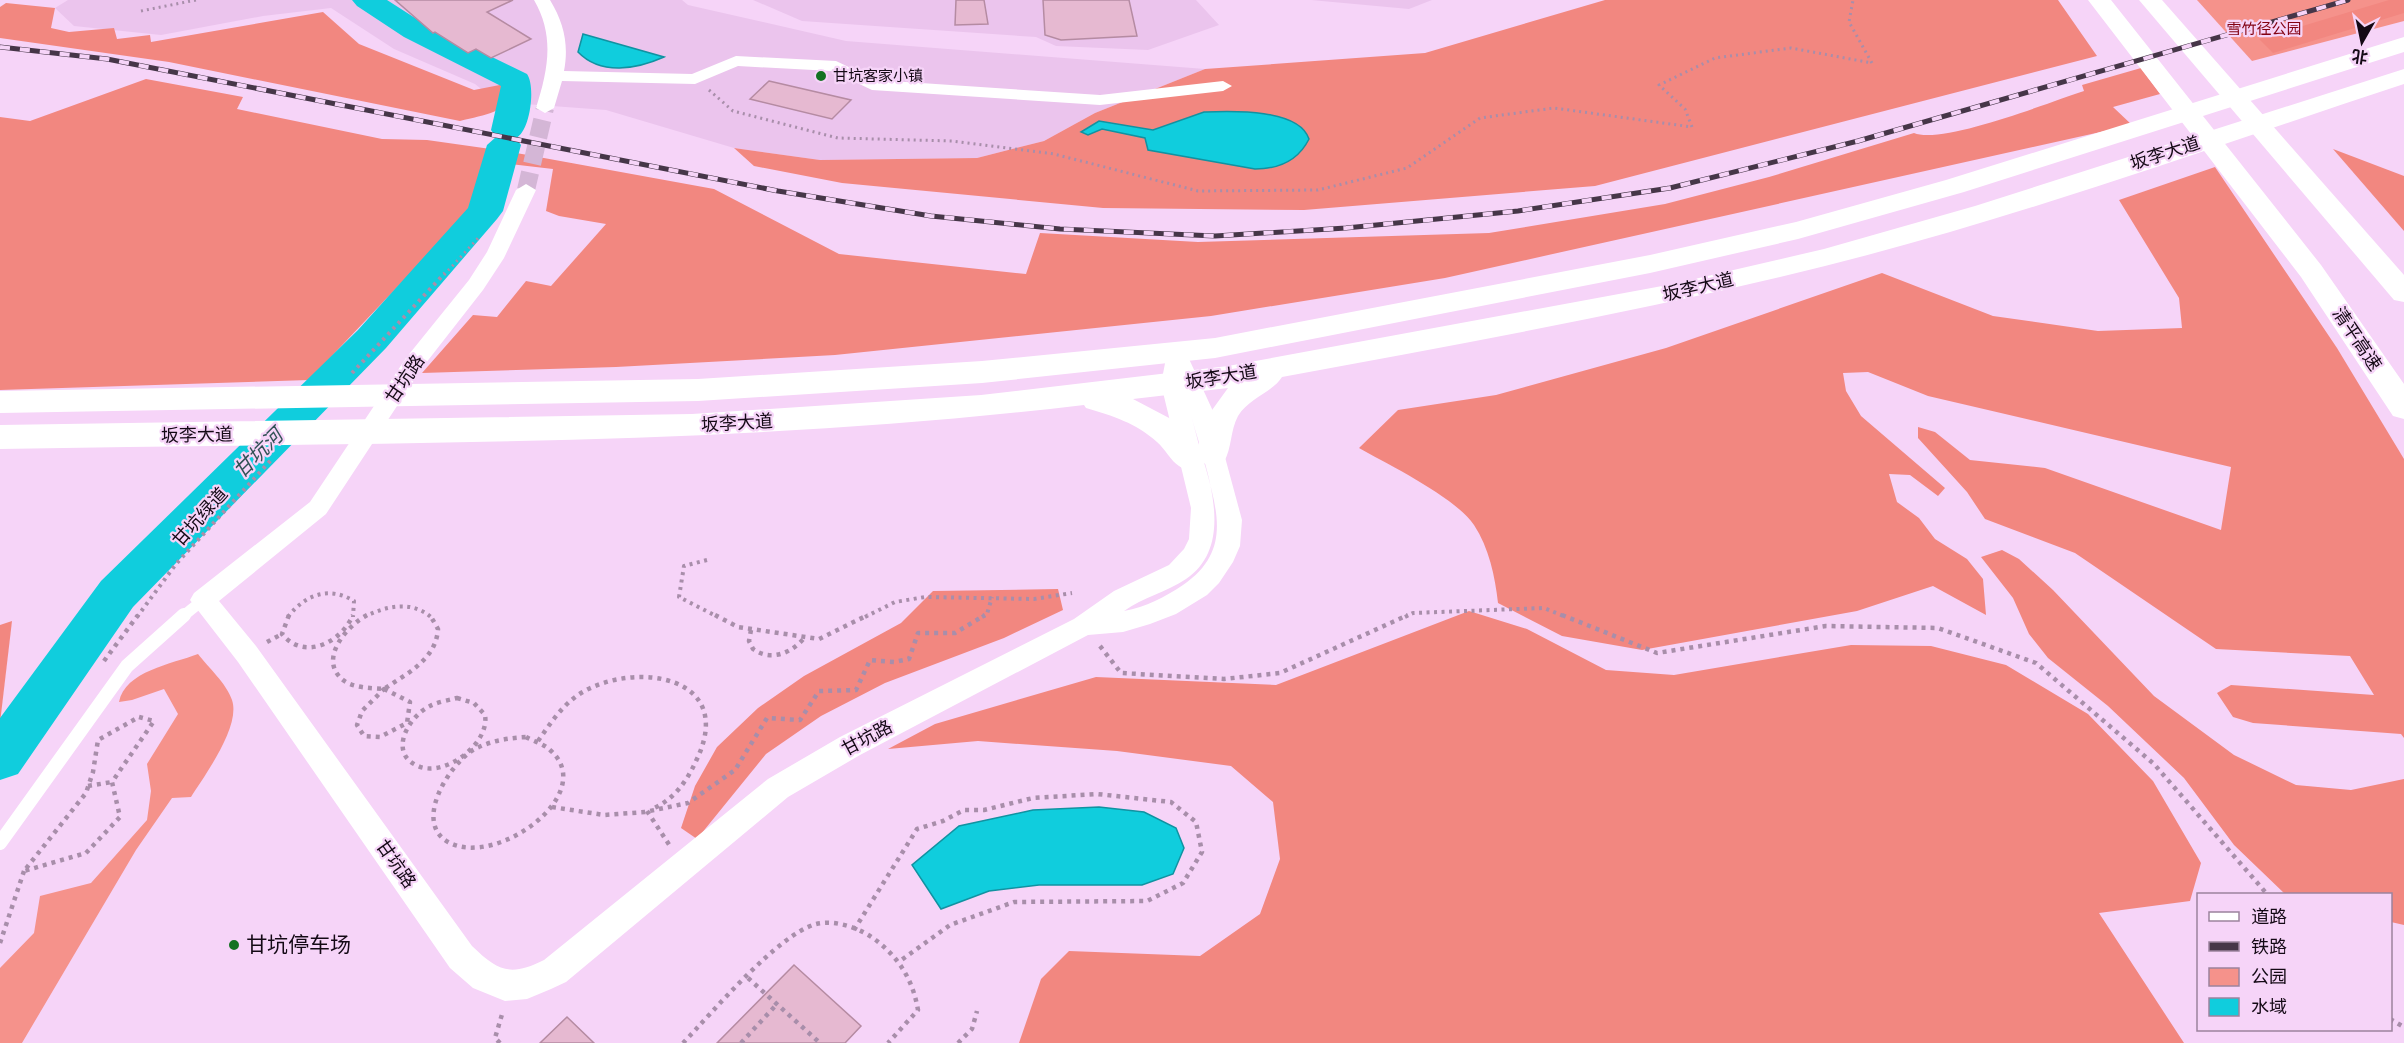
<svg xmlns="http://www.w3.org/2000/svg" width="2404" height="1043" font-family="'Source Sans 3','Noto Sans SC',sans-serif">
<rect width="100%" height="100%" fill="#f6d4f8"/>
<!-- built -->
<g fill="#ebc4ed">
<polygon points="68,0 682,0 688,5 846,41 1205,69 1095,113 1044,141 977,158 820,160 734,148 606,110 497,102 475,84 394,49 331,8 263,16 161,35 74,26 55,8"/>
<polygon points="753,0 1196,0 1219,25 1148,50 1056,46 1036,37 802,21"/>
<polygon points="1311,0 1432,0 1409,9"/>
</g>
<!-- green -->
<g fill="#f5928b">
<polygon points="2197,0 2404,0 2404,21 2252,61"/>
<path d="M198 654C208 667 227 684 232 700 241 726 205 775 191 797L172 798 136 850 22 1043H0V968L34 933 40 896 91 883 147 820 151 791 147 764 178 714 164 689 132 700 119 702C125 671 172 664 198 654Z"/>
</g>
<!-- forest -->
<g fill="#f28780">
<polygon points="1605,0 2058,0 2097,56 1595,186 1304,210 1103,208 842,183 754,166 734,148 820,160 977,158 1044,141 1095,113 1205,69 1425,53"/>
<polygon points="2389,0 2404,0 2404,13 2273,53 2259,39"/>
<path d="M6 3 55 8 51 28 69 32 114 28 117 39 150 35 151 42 323 12 359 44 474 90 510 83C510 115 485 114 460 121L169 62 0 38V7Z"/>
<path d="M2141 68 2160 94 2113 107 2132 125 1445 278 1211 316 835 355 616 367 422 373 473 315 497 317 526 281 551 286 606 224 559 216 546 211 553 169 492 162 480 200 309 380 0 390V117L30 121 146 79 243 97 237 109 382 139 427 140 511 152 714 189 839 254 1026 274 1040 233 1198 242 1489 233 1665 204 1769 177 1914 133C1942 145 2050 102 2084 91L2082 85Z"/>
<polygon points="2333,149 2404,176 2404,231"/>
<path d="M2215 167 2337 348 2404 459V738L2401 734 2253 723 2233 717 2217 693 2231 685 2374 695 2350 656 2216 649 2075 553 1985 519 1967 492 1918 438V427L1935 432 1970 460 2045 468 2221 530 2231 467 1928 396 1868 372 1843 373 1846 391 1861 416 1945 488 1938 496 1910 475 1889 474 1897 502 1919 518 1935 539 1967 559 1983 579 1986 615 1933 586 1857 611 1642 650 1562 636 1498 603C1495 576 1489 548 1474 525 1455 497 1389 465 1359 448L1398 410 1496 395 1666 348 1882 273 1993 316 2098 331 2182 328 2179 298 2119 200Z"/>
<polygon points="2002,550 2019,559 2053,590 2154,696 2234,755 2296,785 2351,790 2404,779 2404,925 2391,922 2390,894 2285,894 2234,845 2184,778 2108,706 2048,658 2029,634 2013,598 1981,557"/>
<polygon points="1058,589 1063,610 1004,638 885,683 821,716 766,754 697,839 681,828 695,786 717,747 758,708 804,676 901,623 933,591"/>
<polygon points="1469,611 1527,629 1606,670 1674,675 1851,645 1931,646 2006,665 2088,714 2153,781 2201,863 2190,901 2099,913 2184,1043 1019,1043 1041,979 1069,951 1200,956 1260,914 1280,859 1273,802 1231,766 1117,751 978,741 888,749 935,724 1096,677 1276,685"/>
<polygon points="12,621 0,723 0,625"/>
</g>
<!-- water -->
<g fill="#10cddd" stroke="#1192a1" stroke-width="1.5">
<path d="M583 34 664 57C637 69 601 76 578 52Z"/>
<path d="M1204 112C1231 111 1299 108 1309 139 1298 161 1279 169 1255 169L1148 150 1145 138 1102 129 1088 135 1081 132 1099 121 1153 130Z"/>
<polygon points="1099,807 1144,812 1176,828 1184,848 1173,874 1142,885 1039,885 989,891 941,909 912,865 959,826 1033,810"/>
</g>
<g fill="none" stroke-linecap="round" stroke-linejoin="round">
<!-- river -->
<path fill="#10cddd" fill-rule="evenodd" d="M352 0H387L426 25 527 74C536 87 530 132 516 138L521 145 503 211 497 219 386 348 133 607 18 774 0 780V718L101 581 358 330 468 208 487 145 496 137 491 130 501 86 404 37 357 6Z"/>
</g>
<!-- building -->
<g fill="#e6b9d1" stroke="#b58ba2" stroke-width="1.5">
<polygon points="395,0 513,0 487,12 531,39 491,58 476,49 468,53 435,32 433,33"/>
<polygon points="956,0 984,0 988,24 955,25"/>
<polygon points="1043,0 1129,0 1137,36 1061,40 1045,35"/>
<polygon points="769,81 851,100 832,119 750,99"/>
<polygon points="794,965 861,1026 845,1043 717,1043"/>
<polygon points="567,1017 594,1043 540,1043"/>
</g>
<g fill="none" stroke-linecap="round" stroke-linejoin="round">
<!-- street-tunnel -->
<polyline stroke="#d4b6d6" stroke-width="18" stroke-dasharray="18 9" stroke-linecap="butt" points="526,190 545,108"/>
<!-- path-far2 -->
<g stroke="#a88eaa" stroke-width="3" stroke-dasharray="2 4" stroke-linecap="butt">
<polyline points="141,11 196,0"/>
<polyline points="709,90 733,111 838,138 952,141 1054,154 1198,191 1318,190 1407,168 1480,118 1554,108 1692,127 1685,109 1659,85 1715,58 1791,48 1872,63 1849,22 1853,0"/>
<polyline points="444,275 480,236"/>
</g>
<!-- path-far1 -->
<g stroke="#a88eaa" stroke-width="4" stroke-dasharray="3 4.5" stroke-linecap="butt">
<polyline points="352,373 445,273"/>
<polyline points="707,560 684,566 679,597 718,617"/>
<polyline points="137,617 176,564 273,458"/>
<path d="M288 617C305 594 330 586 354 601L353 617"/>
<path d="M364 617C386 606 411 600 431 617"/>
<polyline points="865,617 895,602 925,597 1034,599 1072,593"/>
<polyline points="982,617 987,614 992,597"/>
<polyline points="1405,617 1413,613 1544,608 1566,617"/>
</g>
<!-- path -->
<g stroke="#a88eaa" stroke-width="4.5" stroke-dasharray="4 5" stroke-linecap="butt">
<path d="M289 615 282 634C304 661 341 643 353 615"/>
<path d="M367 615C348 625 317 659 343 680 353 688 371 688 384 689 406 674 436 660 438 629L430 615"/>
<polyline points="715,615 738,627 819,639 868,615"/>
<polyline points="1562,615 1657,653 1826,626 1938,628 2036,663 2154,764 2267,894"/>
<path d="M751 630 749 641 753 649C771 662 792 653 805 637"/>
<polyline points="267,642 282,634"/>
<polyline points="1100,646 1121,673 1224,679 1280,673 1408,615"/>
<polyline points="104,661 138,615"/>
<polygon points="384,689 410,702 407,723 380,737 364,736 357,725 362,711"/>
<path d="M457 698 474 703 485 715C490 744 444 778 418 766 387 753 409 716 430 706 438 702 449 700 457 698Z"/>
<polygon points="139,717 154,721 112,782 120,817 86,853 24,871 86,793 93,772 98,740"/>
<path d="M526 737C533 741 544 744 550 750 600 793 496 869 448 842 413 822 449 765 473 750 489 741 508 738 526 737Z"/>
<path d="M538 741C550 724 562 705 581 693 636 660 738 676 696 761 687 781 674 799 654 808"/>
<polyline points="88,786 112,782"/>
<polyline points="552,807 604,815 645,812 688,803 735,770 767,718 800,720 819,691 856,690 870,660 894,662 909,659 918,633 955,633 985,615"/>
<polyline points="647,811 670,846"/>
<polyline points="854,930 917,829 943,821 964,810 984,810 1033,798 1097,794 1171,802 1196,822 1202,852 1183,883 1147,901 1014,902 950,925 900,961"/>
<polyline points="0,943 24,871"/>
<polyline points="748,978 820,1043"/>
<polyline points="2390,1019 2404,1027"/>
<polyline points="500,1043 495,1038 503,1011"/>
<path d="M683 1043C713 1012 777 935 816 924 836 919 862 929 877 941 900 959 913 981 918 1010L888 1043"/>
<polyline points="741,1043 777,1004"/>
<polyline points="958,1043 972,1029 977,1011"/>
</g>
<!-- lane-far1 -->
<polyline stroke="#fff" stroke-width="11" points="182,617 203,600"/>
<!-- lane -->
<polyline stroke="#fff" stroke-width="14" points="0,843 127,666 184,615"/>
<!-- street -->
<g fill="#fff" fill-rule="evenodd">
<path d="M534 0H550C564 23 569 45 564 71L692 74 736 56 836 61 876 80 1100 95 1223 81 1232 86 1223 91 1100 105 872 90 832 71 738 66 695 84 562 81 554 108 545 113 536 108C548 70 555 36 534 0Z"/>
<path d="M526 184 536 190 504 258 483 290 422 368 326 514 219 601 256 646 472 946C498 971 510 977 544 960L768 779 840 737 1074 619 1114 591 1169 565 1184 549 1189 539 1191 508 1161 384 1168 348 1176 346 1184 348 1212 409 1242 520 1240 546 1233 562 1219 583 1207 595 1176 614 1150 624 1123 632 1088 635 860 755 788 797 566 982 551 989 527 999 505 1001 473 988 450 968 238 662 190 600 194 593 310 502 406 358 469 280 487 252 516 190ZM1191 415C1196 433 1200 451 1206 469 1219 516 1229 553 1183 585 1165 597 1146 607 1124 611 1143 597 1167 592 1186 579 1239 543 1204 464 1191 415Z"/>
</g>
<!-- primary -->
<g fill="#fff" fill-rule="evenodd">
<polygon points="2404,37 2404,52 1964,192 1798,239 1650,273 1215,358 982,383 698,401 0,413 0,391 698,379 982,361 1215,338 1650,255 1796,222 1946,180"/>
<path d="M2404 69V84C2212 147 2021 217 1825 266 1646 311 1463 343 1282 377 1273 392 1249 398 1238 416 1230 431 1232 448 1224 462L1213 466 1203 463 1201 466C1194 469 1186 471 1179 466 1171 461 1165 449 1157 442 1136 423 1113 416 1086 408L1084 405C725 448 361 442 0 449V425L692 414 981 395 1228 366 1673 284 1824 249 1975 206ZM1228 388 1207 417 1198 446 1171 419 1133 399Z"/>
</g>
<!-- highway -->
<g fill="#fff" fill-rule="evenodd">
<polygon points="2088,0 2111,0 2321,265 2404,384 2404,419 2393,416 2301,277"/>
<polygon points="2139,0 2162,0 2404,275 2404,302 2394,300"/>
</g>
<defs>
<polyline id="rail" points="0,47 107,59 778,191 931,216 1060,229 1215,236 1346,228 1518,211 1670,188 1858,141 2348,0"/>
</defs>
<!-- rail casing -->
<use href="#rail" stroke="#463648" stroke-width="5"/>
<!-- rail -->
<use href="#rail" stroke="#f6d4f8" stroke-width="4" stroke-dasharray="10" stroke-linecap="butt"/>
</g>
<!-- markers -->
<g fill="#137221" stroke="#f6d4f8" stroke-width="2">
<circle cx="821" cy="76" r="6"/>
<circle cx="234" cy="945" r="6"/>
</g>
<g text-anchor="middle" stroke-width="4.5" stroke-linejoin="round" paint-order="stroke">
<!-- far-park labels -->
<g font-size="15" fill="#820011" stroke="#f6d4f8">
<text x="2264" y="34">雪竹径公园</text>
</g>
<!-- far-poi labels -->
<g font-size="15" fill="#140915" stroke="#f6d4f8" text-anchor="start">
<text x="833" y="81">甘坑客家小镇</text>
</g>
<!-- street labels -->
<g font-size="18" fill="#140915" stroke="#f6d4f8">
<text transform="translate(2165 153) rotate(-18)" y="6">坂李大道</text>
<text transform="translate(1698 287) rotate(-13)" y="6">坂李大道</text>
<text transform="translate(2357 339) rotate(56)" y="6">清平高速</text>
<text transform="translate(1221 377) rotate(-9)" y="6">坂李大道</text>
<text transform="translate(405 379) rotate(-56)" y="6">甘坑路</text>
<text transform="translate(737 423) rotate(-3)" y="6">坂李大道</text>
<text transform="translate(197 435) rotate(-1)" y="6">坂李大道</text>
<text transform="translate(200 517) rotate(-48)" y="6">甘坑绿道</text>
<text transform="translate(867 738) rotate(-28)" y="6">甘坑路</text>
<text transform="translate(396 864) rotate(55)" y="6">甘坑路</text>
</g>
<!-- water labels -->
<g font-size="20" font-style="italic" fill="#315256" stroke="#f6d4f8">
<text transform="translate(258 453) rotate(-45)" y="7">甘坑河</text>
</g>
<!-- near-poi labels -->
<g font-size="21" fill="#140915" stroke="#f6d4f8" text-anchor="start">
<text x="246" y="952">甘坑停车场</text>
</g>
</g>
<!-- legend -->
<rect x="2197" y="893" width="195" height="138" fill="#f6d4f8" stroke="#9c839d" stroke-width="1.5"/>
<rect x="2209" y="912" width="30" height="9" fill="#ffffff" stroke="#9c839d" stroke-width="1.5"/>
<text x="2251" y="923" font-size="18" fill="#140915">道路</text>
<rect x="2209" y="942" width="30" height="9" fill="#463648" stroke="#9c839d" stroke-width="1.5"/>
<text x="2251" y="953" font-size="18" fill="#140915">铁路</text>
<rect x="2209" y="968" width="30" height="18" fill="#f5928b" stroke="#9c839d" stroke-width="1.5"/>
<text x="2251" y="983" font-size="18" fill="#140915">公园</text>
<rect x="2209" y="998" width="30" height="18" fill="#10cddd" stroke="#9c839d" stroke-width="1.5"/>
<text x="2251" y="1013" font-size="18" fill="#140915">水域</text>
<!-- north arrow -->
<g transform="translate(2362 42) rotate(189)" stroke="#f6d4f8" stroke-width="4.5" paint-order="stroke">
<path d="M0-4.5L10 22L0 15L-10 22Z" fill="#140915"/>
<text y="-9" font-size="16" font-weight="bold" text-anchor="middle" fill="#140915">北</text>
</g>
</svg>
